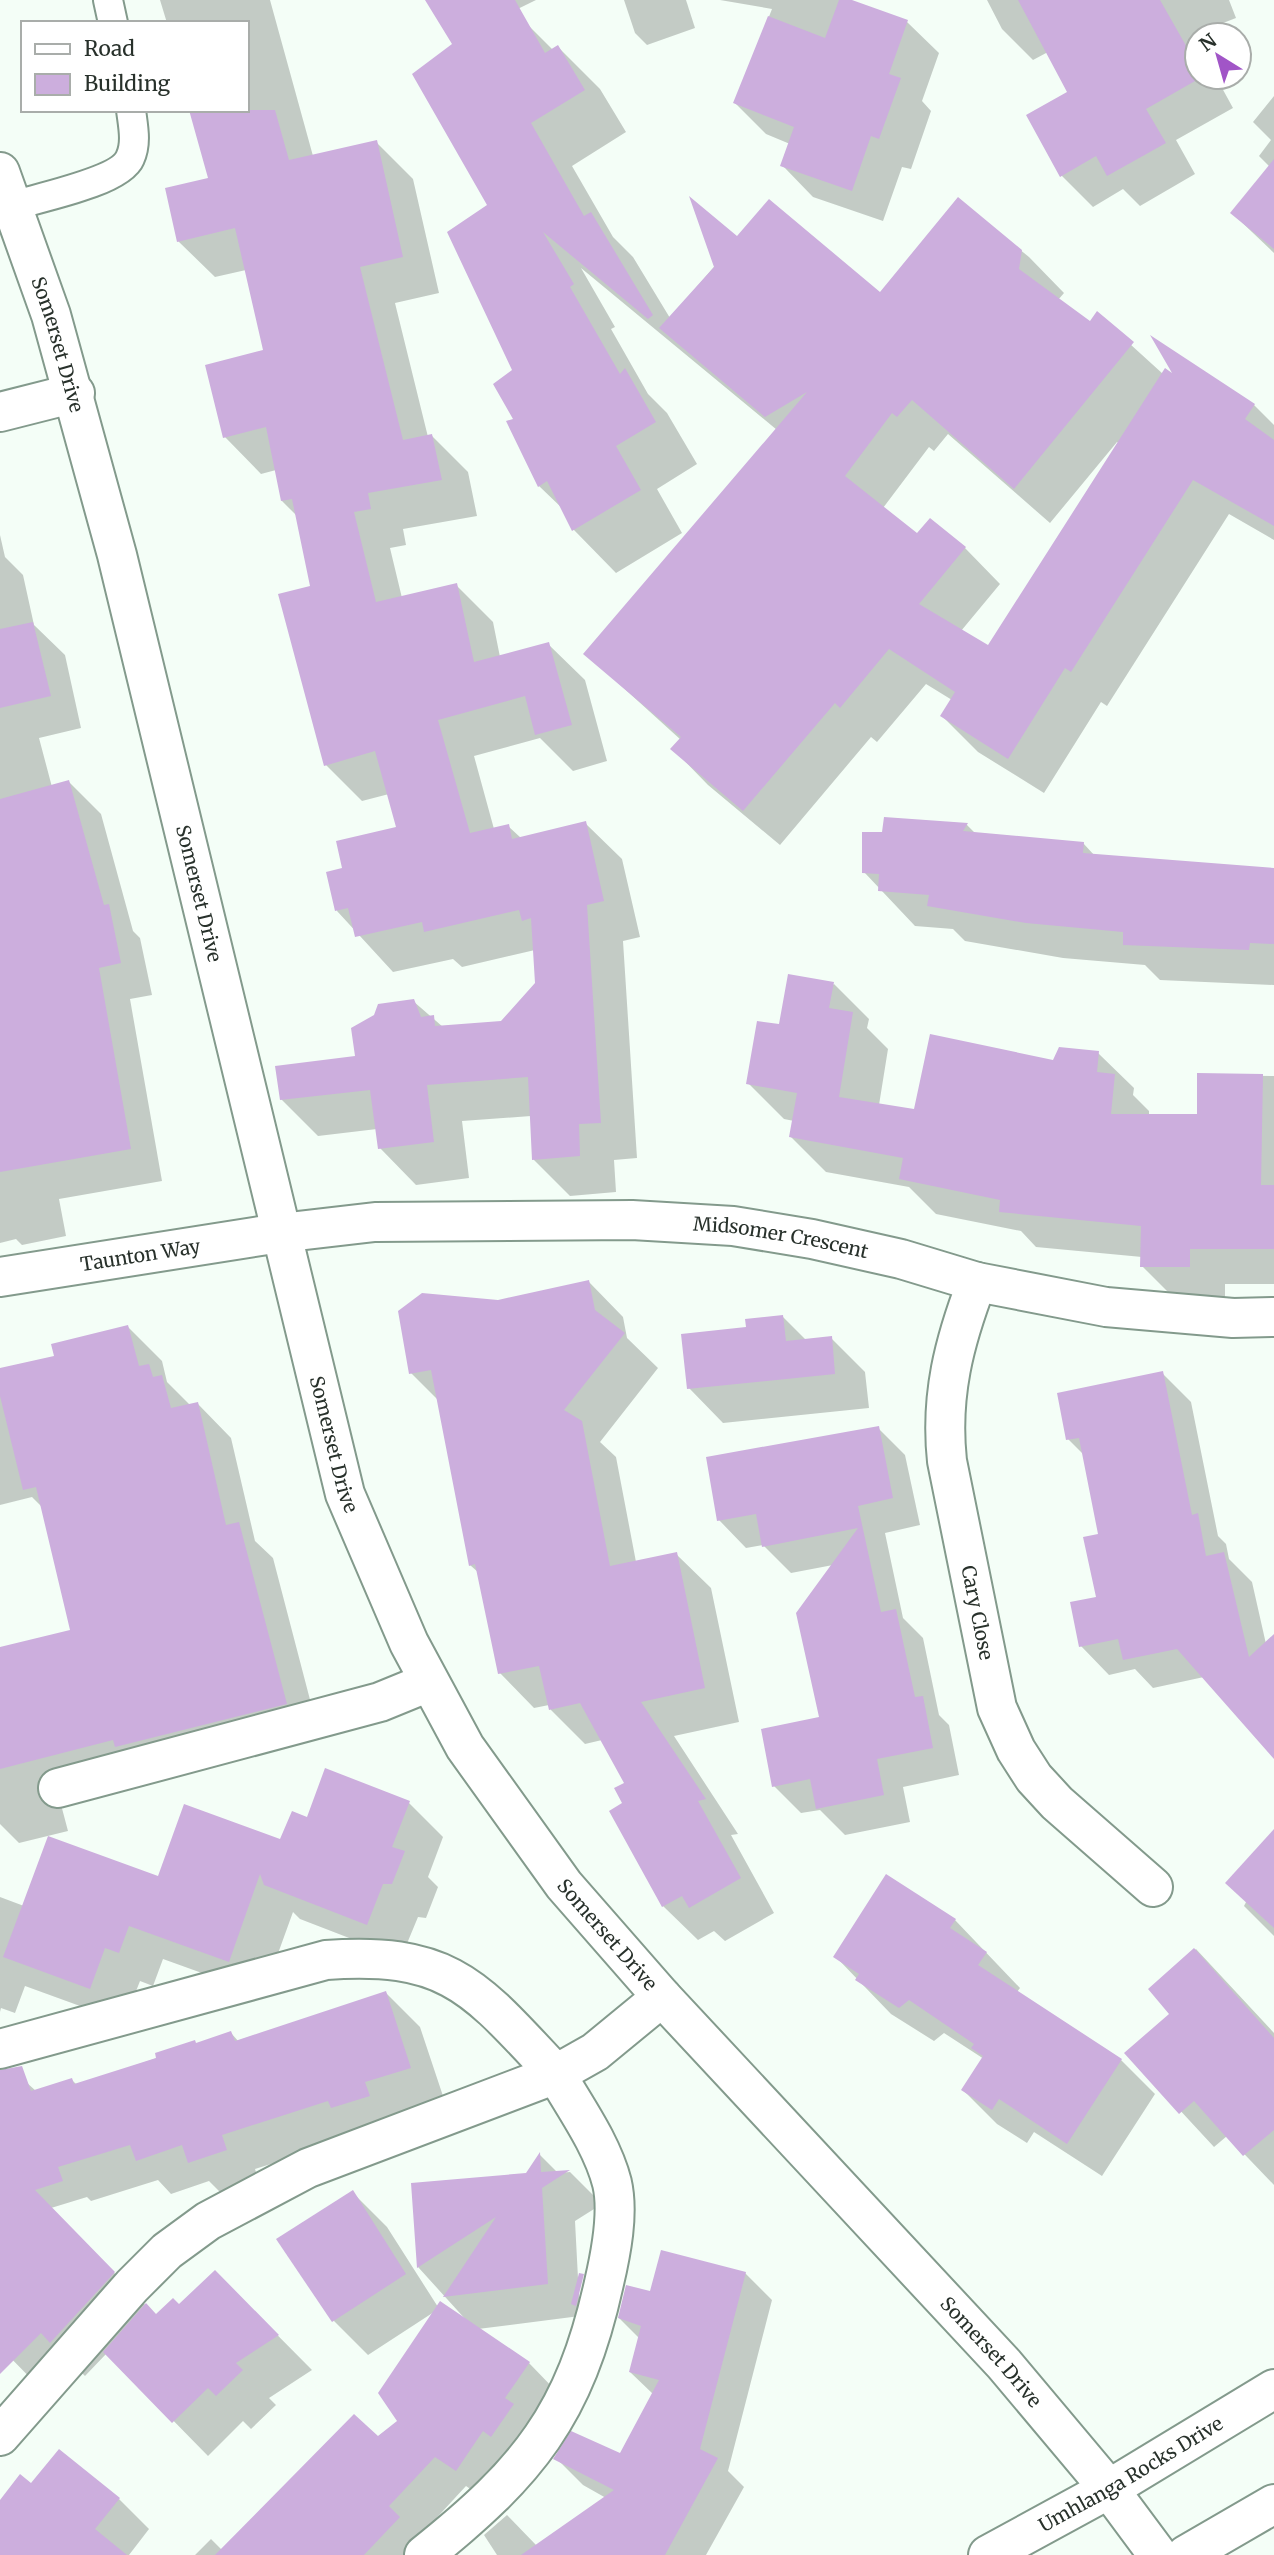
<svg xmlns="http://www.w3.org/2000/svg" width="1274" height="2555" font-family="Merriweather,serif">
<rect width="100%" height="100%" fill="#f4fef7"/>
<!-- shadow -->
<g fill="#0003" fill-rule="evenodd">
<polygon points="160,0 270,0 313,156 376,142 413,179 439,293 395,303 428,437 432,436 468,472 477,516 403,529 406,545 390,548 402,598 456,585 493,622 500,657 548,644 585,680 607,761 573,771 540,738 474,756 494,829 508,826 521,838 585,823 622,859 640,937 623,941 637,1158 614,1160 616,1192 570,1196 534,1160 531,1116 462,1121 469,1178 416,1185 380,1148 377,1129 318,1136 281,1099 357,1057 413,1001 443,1027 502,1023 537,984 535,950 462,967 453,959 393,972 337,911 345,869 398,828 389,794 362,801 326,765 313,587 297,516 282,501 276,470 261,474 225,437 265,351 246,270 215,277 178,241 247,110 247,23 167,23"/>
<polygon points="427,0 536,0 463,36"/>
<polygon points="624,0 686,0 695,28 647,45 635,33"/>
<polygon points="720,0 848,0 907,22 939,53 922,101 931,111 911,169 902,167 883,221 813,197 782,165 790,144 766,134 735,103 772,9"/>
<polygon points="987,0 1229,0 1236,18 1192,35 1197,44 1197,77 1216,77 1233,108 1176,140 1195,174 1140,206 1123,189 1093,207 1062,176 1070,92 1048,52 1033,60 1002,29"/>
<path d="M527 24 553 50 558 47 600 89 626 132 572 166 613 237 633 257 670 318 738 239 880 295 958 200 1029 257 1064 293 1058 300 1090 323 1097 314 1163 374 1177 380 1155 341 1254 405 1274 425V540L1229 514 1107 706 1101 702 1044 793 978 752 942 716 952 700 926 684 877 742 871 737 780 845 708 785 673 749 681 740 585 653 777 430 581 268 615 327 611 329 648 394 667 413 697 464 657 489 682 533 616 573 574 530 564 510 539 486 516 421 515 370 489 206ZM948 434 1050 523 1117 442 1119 443 988 647 961 631 1000 584 965 548 917 536 883 508 929 447 934 451Z"/>
<polygon points="1274,96 1274,253 1232,213 1270,167 1259,156 1271,140 1253,122"/>
<polygon points="0,535 5,557 23,575 34,625 65,655 81,728 39,738 52,787 69,782 101,814 133,931 140,938 152,995 130,999 162,1181 59,1199 66,1236 22,1245 16,1239 0,1243"/>
<polygon points="885,819 967,825 976,834 1083,843 1095,856 1274,870 1274,985 1160,980 1145,965 1063,958 965,941 953,929 915,926 864,872 883,833"/>
<polygon points="834,984 869,1019 867,1028 888,1049 879,1105 915,1111 1054,1062 1098,1053 1134,1088 1133,1095 1149,1111 1149,1116 1199,1116 1199,1075 1274,1076 1274,1284 1225,1284 1225,1302 1178,1302 1142,1266 1142,1257 1036,1247 1021,1231 936,1214 909,1187 826,1172 791,1137 794,1121 784,1119 748,1083 781,1026"/>
<polygon points="589,1282 623,1317 627,1338 658,1368 600,1442 616,1457 636,1562 676,1554 711,1588 739,1722 674,1736 738,1834 731,1835 774,1913 725,1941 714,1931 698,1940 663,1906 625,1804 626,1784 602,1740 585,1744 551,1710 549,1705 534,1708 500,1673 479,1573 470,1565 439,1401 411,1373 499,1301"/>
<polygon points="783,1317 806,1340 831,1338 865,1372 869,1408 723,1423 689,1388 748,1329"/>
<polygon points="128,1327 162,1361 167,1382 190,1405 197,1403 231,1438 255,1541 273,1558 320,1738 59,1797 68,1831 19,1843 0,1824 0,1649 72,1631 42,1507 32,1497 0,1505 0,1370 56,1357"/>
<polygon points="1162,1373 1191,1402 1218,1536 1226,1544 1229,1559 1252,1582 1266,1644 1274,1637 1274,1757 1204,1677 1153,1688 1135,1669 1109,1675 1081,1646 1098,1598 1100,1536 1085,1456 1068,1439"/>
<polygon points="878,1428 905,1455 920,1525 885,1533 903,1618 923,1638 939,1715 949,1725 959,1775 903,1787 910,1822 845,1835 820,1810 801,1813 774,1786 821,1718 833,1565 791,1573 763,1545 746,1548 719,1520"/>
<polygon points="409,1803 443,1837 428,1877 438,1887 426,1918 418,1917 401,1958 300,1919 293,1912 263,1995 163,1959 153,1986 140,1981 124,2022 25,1986 15,2013 1,2008 0,2012 0,1897 24,1906 159,1878 281,1841 308,1819"/>
<polygon points="1274,1849 1274,1936 1244,1906"/>
<polygon points="955,1920 1020,1988 1017,1992 1121,2060 1155,2094 1102,2176 1034,2132 1027,2143 997,2124 963,2090 984,2059 944,2033 934,2041 891,2014 835,1956"/>
<polygon points="1196,1949 1274,2033 1274,2185 1227,2136 1214,2147 1127,2053 1172,2014 1150,1989"/>
<polygon points="386,1993 420,2027 445,2102 360,2136 255,2169 260,2185 224,2196 209,2181 171,2194 158,2180 91,2201 87,2197 51,2208 156,2316 179,2306 215,2272 312,2370 269,2398 276,2405 251,2429 243,2421 208,2456 107,2353 85,2376 75,2366 47,2395 0,2347 0,2090 26,2082 36,2091 72,2080 77,2085 231,2033 239,2042"/>
<polygon points="540,2155 558,2173 570,2172 602,2204 575,2221 580,2316 478,2329 529,2363 559,2394 486,2500 466,2486 418,2538 435,2555 195,2555 211,2539 222,2550 399,2421 434,2312 368,2355 334,2321 353,2193 387,2227 438,2307 467,2321 418,2267 413,2184 527,2175"/>
<polygon points="745,2273 772,2300 728,2471 744,2487 706,2555 497,2555 484,2535 507,2515 537,2546 606,2498 583,2485 556,2458 620,2456 653,2394 630,2372 639,2338 619,2318 652,2293"/>
<polygon points="119,2499 149,2529 129,2555 0,2555 0,2526"/>
</g>
<!-- building -->
<g fill="#ccaedd">
<polygon points="425,0 515,0 545,53 558,45 585,90 531,123 584,216 591,212 653,315 648,319 543,232 574,284 570,287 620,374 625,368 656,422 616,446 641,490 572,531 547,481 538,487 506,421 513,419 493,384 512,370 447,232 487,205 412,74 452,44"/>
<polygon points="839,0 852,0 908,20 889,74 901,78 879,139 871,136 852,191 780,166 794,127 733,103 768,16 825,38"/>
<polygon points="1018,0 1160,0 1197,65 1197,77 1202,77 1146,109 1166,143 1107,176 1096,156 1060,177 1026,115 1067,92"/>
<polygon points="189,110 275,110 289,160 377,140 403,257 360,267 403,440 432,434 442,480 368,493 371,509 354,512 376,602 457,583 474,662 549,642 572,725 535,735 525,696 438,720 470,833 509,824 512,839 586,821 604,901 587,905 601,1123 579,1124 580,1156 532,1160 528,1077 427,1085 434,1142 378,1149 370,1090 280,1100 275,1066 355,1056 351,1028 374,1015 378,1004 414,999 421,1017 434,1015 435,1026 501,1021 535,983 531,918 522,921 519,910 424,932 422,922 355,937 348,908 335,911 326,872 342,868 336,841 396,827 375,751 324,766 278,594 310,586 292,499 281,501 266,427 223,438 205,365 263,350 235,228 177,242 165,188 208,178"/>
<polygon points="1274,159 1274,249 1230,213"/>
<polygon points="689,196 737,236 769,199 880,292 958,197 1022,250 1019,269 1090,321 1097,311 1134,342 1014,489 912,400 897,417 892,413 845,476 917,533 930,518 966,547 919,604 988,645 1165,368 1172,373 1150,335 1255,404 1245,419 1274,440 1274,526 1193,480 1071,672 1065,668 1008,759 940,716 955,692 889,649 840,708 835,703 743,811 670,749 681,737 583,654 807,392 765,417 659,328 714,267"/>
<polygon points="33,622 51,696 0,708 0,629"/>
<polygon points="69,780 104,905 109,904 121,963 99,968 131,1149 0,1172 0,799"/>
<polygon points="884,817 968,823 963,831 1084,842 1083,853 1274,868 1274,944 1250,943 1249,950 1123,945 1123,932 1026,923 927,906 929,895 878,891 879,874 862,873 862,832 882,832"/>
<polygon points="788,974 834,982 829,1008 853,1012 839,1097 914,1109 930,1034 1053,1060 1059,1047 1099,1051 1097,1072 1115,1074 1111,1114 1197,1114 1197,1073 1263,1074 1261,1185 1274,1185 1274,1249 1190,1249 1190,1267 1140,1267 1141,1226 999,1212 1000,1200 899,1179 903,1158 789,1137 797,1093 746,1084 757,1021 779,1024"/>
<polygon points="589,1280 595,1310 625,1333 564,1410 582,1421 610,1566 677,1552 705,1688 641,1702 706,1799 698,1801 741,1878 689,1908 682,1896 662,1907 609,1811 622,1803 614,1788 624,1783 580,1703 549,1710 539,1666 498,1674 475,1564 469,1566 431,1370 409,1374 398,1311 422,1293 498,1300"/>
<polygon points="783,1315 786,1341 832,1336 835,1374 687,1389 681,1334 746,1327 745,1319"/>
<polygon points="128,1325 139,1366 149,1364 153,1377 162,1375 171,1408 198,1402 226,1525 239,1522 287,1704 115,1747 113,1740 0,1769 0,1647 70,1630 36,1487 23,1490 0,1396 0,1368 54,1356 51,1344"/>
<polygon points="1163,1371 1192,1515 1198,1513 1206,1556 1224,1552 1249,1657 1274,1634 1274,1759 1177,1649 1123,1660 1118,1639 1079,1647 1070,1602 1096,1597 1083,1537 1098,1534 1079,1438 1066,1440 1057,1393"/>
<polygon points="879,1426 893,1498 858,1506 881,1612 896,1609 915,1697 923,1696 933,1748 877,1759 884,1795 816,1809 810,1779 772,1787 761,1729 819,1717 796,1613 858,1528 762,1547 756,1514 717,1521 706,1457"/>
<polygon points="325,1768 410,1801 392,1847 405,1851 392,1884 383,1884 367,1925 264,1885 260,1874 229,1962 129,1926 119,1953 105,1948 90,1989 3,1957 48,1836 158,1876 184,1804 280,1839 292,1811 307,1817"/>
<polygon points="1274,1829 1274,1928 1225,1883"/>
<polygon points="886,1874 956,1919 950,1928 987,1952 978,1965 1122,2059 1067,2144 999,2099 992,2110 961,2090 983,2056 971,2048 974,2044 909,2000 899,2008 855,1980 859,1974 833,1957"/>
<polygon points="1194,1948 1274,2038 1274,2130 1243,2156 1194,2101 1179,2114 1124,2053 1169,2014 1148,1989"/>
<polygon points="386,1991 411,2068 365,2082 370,2096 331,2108 328,2101 222,2135 227,2150 188,2163 182,2145 136,2161 130,2145 58,2167 63,2181 35,2190 115,2272 50,2343 41,2333 0,2374 0,2070 22,2066 31,2091 72,2078 74,2084 156,2058 155,2053 195,2040 196,2043 231,2031 235,2041"/>
<polygon points="540,2152 541,2172 570,2170 542,2188 548,2284 443,2297 496,2217 417,2268 411,2183 526,2173"/>
<polygon points="353,2190 406,2274 332,2322 276,2239"/>
<polygon points="661,2250 746,2272 700,2449 718,2458 665,2555 521,2555 614,2490 553,2459 571,2431 620,2453 659,2380 629,2372 641,2326 618,2318 626,2285 650,2291"/>
<polygon points="215,2270 279,2335 236,2363 243,2370 216,2396 208,2388 172,2423 103,2352 146,2303 156,2314 173,2298 179,2304"/>
<polygon points="579,2273 584,2274 576,2306 571,2304"/>
<polygon points="440,2301 530,2362 505,2398 514,2404 491,2437 483,2431 456,2471 435,2457 389,2506 400,2517 364,2555 215,2555 354,2414 378,2436 397,2421 378,2393"/>
<polygon points="59,2449 120,2498 95,2529 127,2555 0,2555 0,2500 20,2474 31,2483"/>
</g>
<g fill="none" stroke-linecap="round" stroke-linejoin="round">
<defs>
<g id="service">
<polyline points="108,0 113,23"/>
<path d="M12 206C37 198 120 182 130 158 137 143 133 126 131 110"/>
</g>
<g id="minor">
<path id="s1" d="M0 172 51 315 117 555 345 1494 409 1643 465 1747 564 1885 662 1997 1004 2364 1109 2489 1158 2555"/>
<polyline points="0,412 75,393"/>
<path id="s2" d="M0 1277 280 1233 375 1222 632 1220 733 1226 812 1239 901 1259 977 1282 1106 1307 1233 1318 1274 1317"/>
<path id="s3" d="M977 1282C954 1342 940 1396 947 1461L997 1708 1016 1750 1034 1778 1057 1803 1153 1887"/>
<polyline points="58,1788 380,1702 429,1682"/>
<path d="M0 2049 326 1960C451 1951 476 1989 556 2074L595 2052 662 1997"/>
<path d="M0 2436 132 2286 167 2251 208 2221 308 2168 556 2074C575 2107 602 2144 612 2183 619 2213 611 2253 604 2283 575 2415 528 2472 424 2555"/>
</g>
<g id="secondary">
<path id="s4" d="M988 2555 1109 2489 1274 2389"/>
<polyline points="1186,2555 1274,2504"/>
</g>
</defs>
<!-- service casing -->
<use href="#service" stroke="#839a8c" stroke-width="32"/>
<!-- minor casing -->
<use href="#minor" stroke="#839a8c" stroke-width="42"/>
<!-- secondary casing -->
<use href="#secondary" stroke="#839a8c" stroke-width="42"/>
<!-- service -->
<use href="#service" stroke="#fff" stroke-width="28"/>
<!-- minor -->
<use href="#minor" stroke="#fff" stroke-width="38"/>
<!-- secondary -->
<use href="#secondary" stroke="#fff" stroke-width="38"/>
</g>
<g text-anchor="middle" stroke-width="7" stroke-linejoin="round" paint-order="stroke">
<!-- street labels -->
<g font-size="19" fill="#28312b" stroke="#fff">
<text dy="7" stroke="none"><textPath href="#s1" startOffset="182">Somerset Drive</textPath></text>
<text dy="7" stroke="none"><textPath href="#s1" startOffset="749">Somerset Drive</textPath></text>
<text dy="7" stroke="none"><textPath href="#s2" startOffset="786">Midsomer Crescent</textPath></text>
<text dy="7" stroke="none"><textPath href="#s2" startOffset="142">Taunton Way</textPath></text>
<text dy="7" stroke="none"><textPath href="#s1" startOffset="1316">Somerset Drive</textPath></text>
<text dy="7" stroke="none"><textPath href="#s3" startOffset="338">Cary Close</textPath></text>
<text dy="7" stroke="none"><textPath href="#s1" startOffset="1883">Somerset Drive</textPath></text>
<text dy="7" stroke="none"><textPath href="#s1" startOffset="2450">Somerset Drive</textPath></text>
<text dy="7" stroke="none"><textPath href="#s4" startOffset="164">Umhlanga Rocks Drive</textPath></text>
</g>
</g>
<!-- legend -->
<rect x="21" y="21" width="228" height="91" fill="#ffffff" stroke="#a9adaa" stroke-width="2"/>
<rect x="35" y="44" width="35" height="10" fill="#ffffff" stroke="#a9adaa" stroke-width="2"/>
<text x="84" y="56" font-size="21" fill="#28312b">Road</text>
<rect x="35" y="74" width="35" height="21" fill="#ccaedd" stroke="#a9adaa" stroke-width="2"/>
<text x="84" y="91" font-size="21" fill="#28312b">Building</text>
<!-- north arrow -->
<g transform="translate(1218 56) rotate(323)"><circle r="33" fill="#ffffff" stroke="#a9adaa" stroke-width="2"/>
<path d="M0-5L12 26L0 18L-12 26Z" fill="#a155c7"/>
<text y="-10" font-size="19" font-weight="bold" text-anchor="middle" fill="#28312b">N</text>
</g>
</svg>
